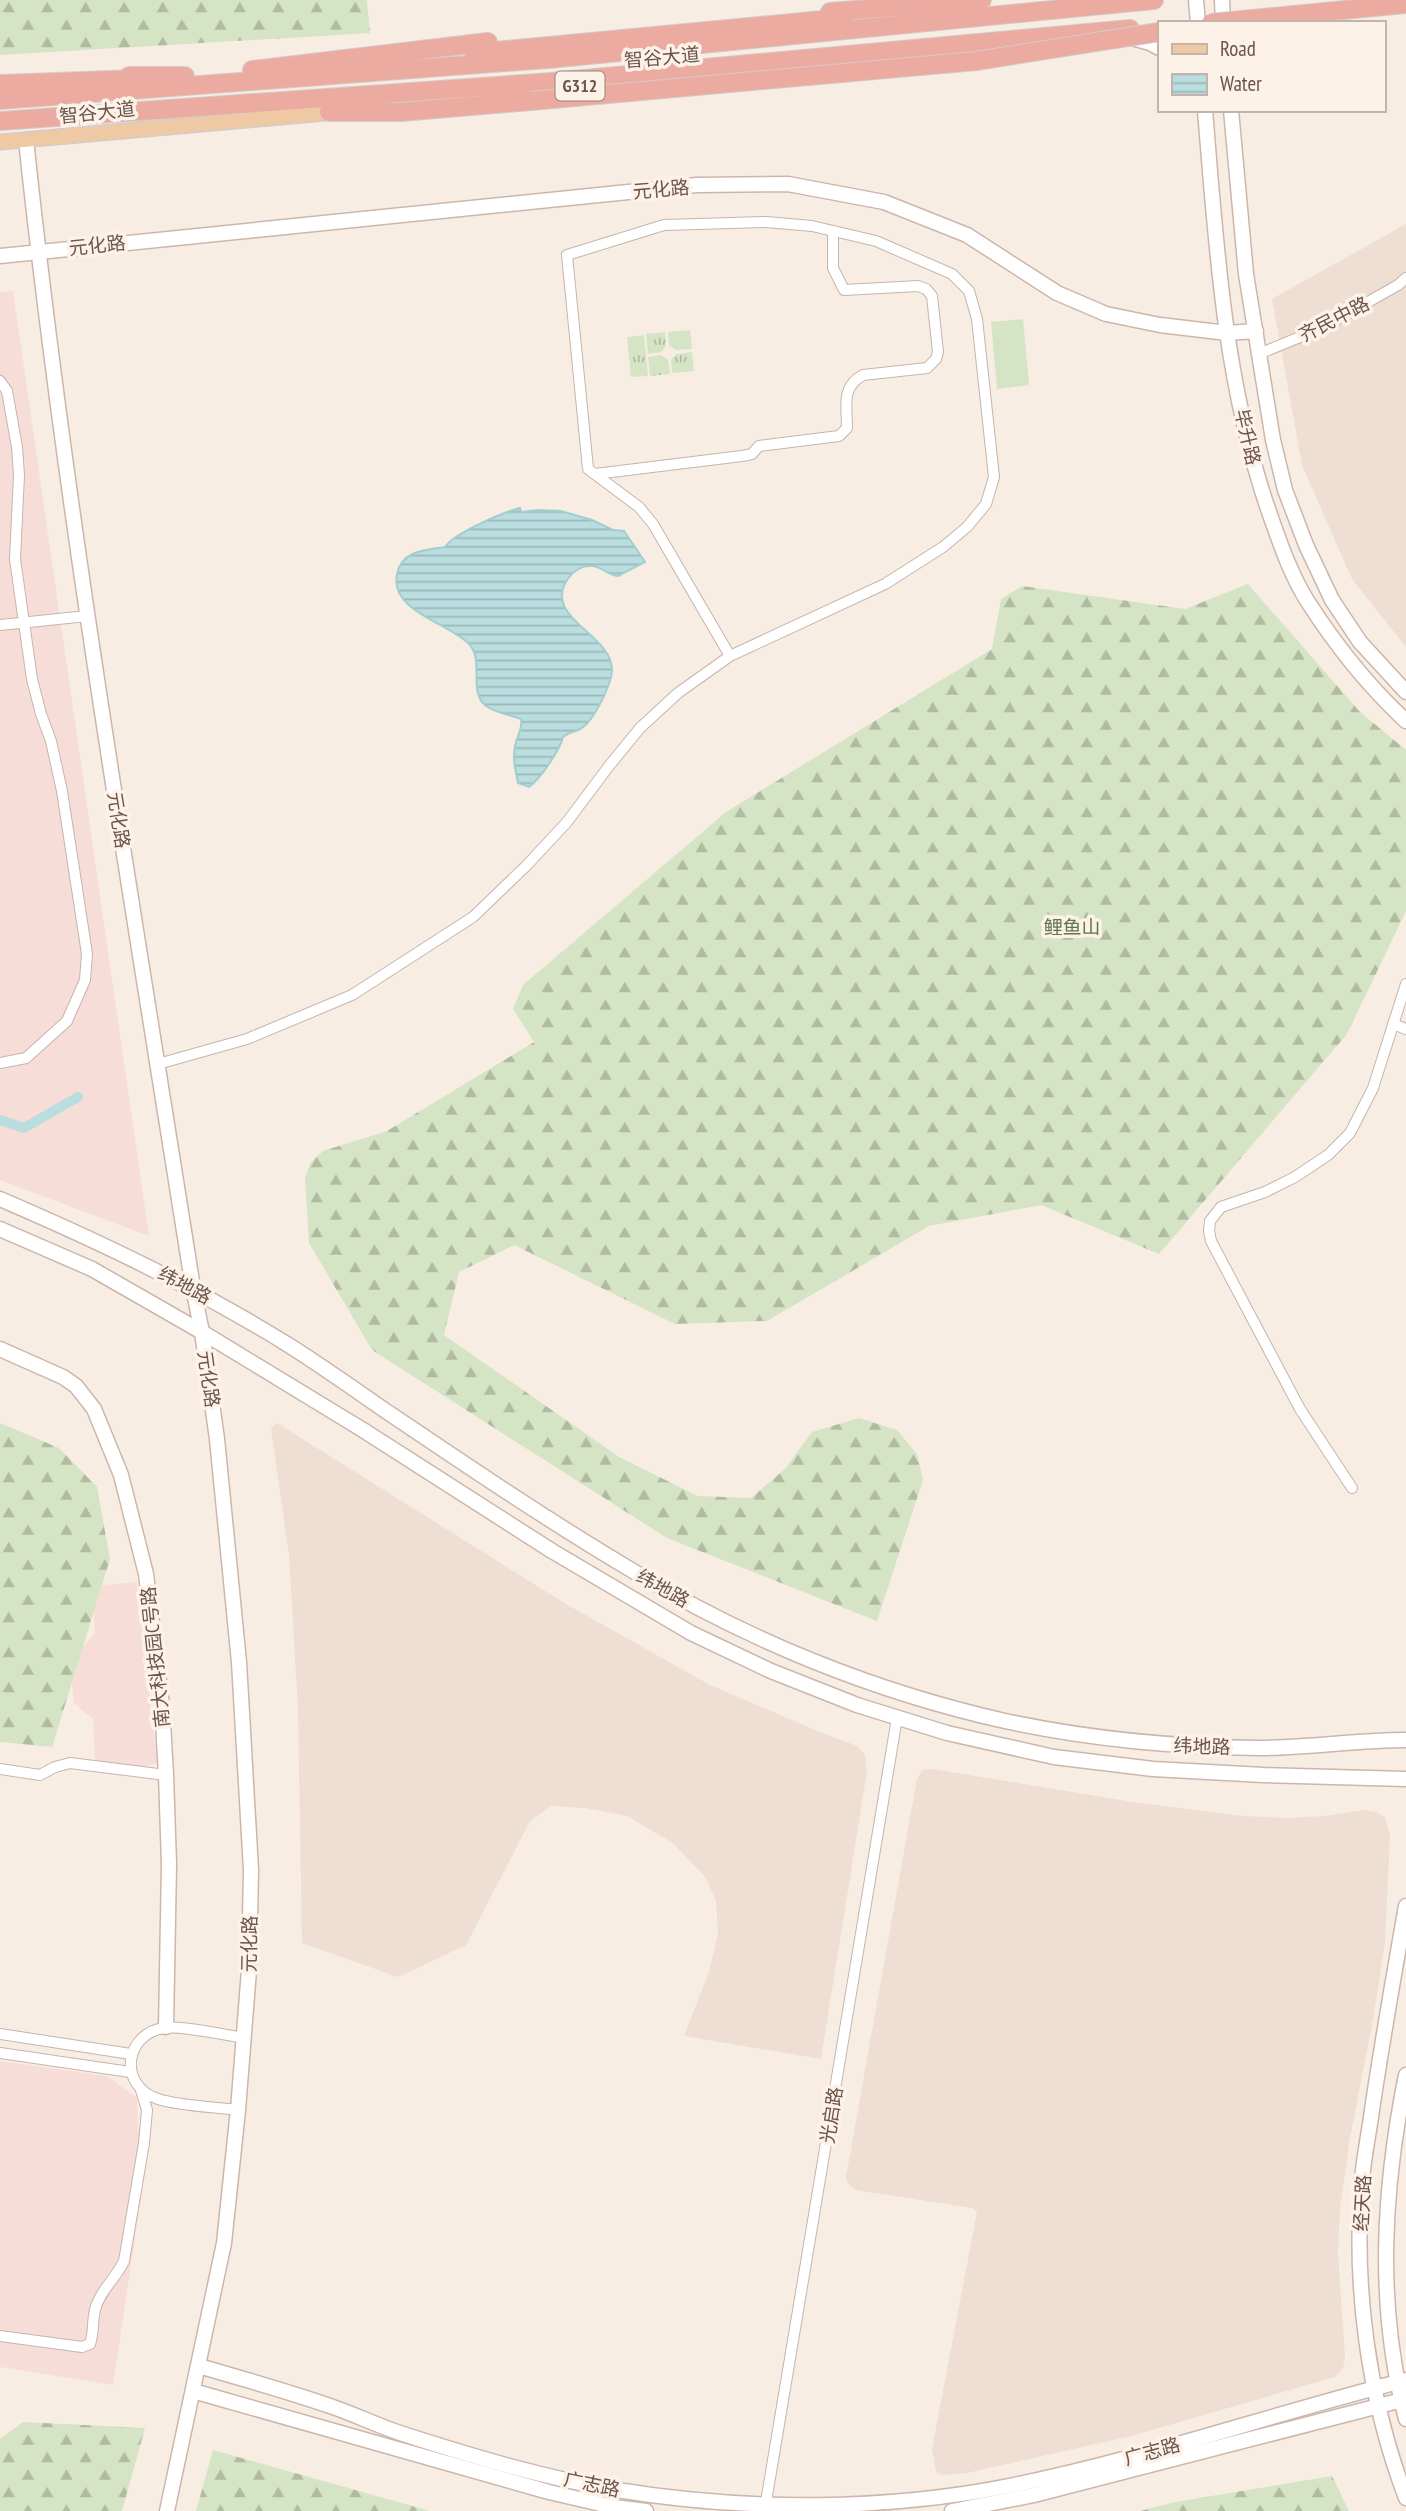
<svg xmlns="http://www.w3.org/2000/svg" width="1406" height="2511" font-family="'PT Sans Narrow','Noto Sans SC',sans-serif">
<defs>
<pattern id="grass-tufts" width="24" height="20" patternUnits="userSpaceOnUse" patternTransform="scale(1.75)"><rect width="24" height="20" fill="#d5e4c4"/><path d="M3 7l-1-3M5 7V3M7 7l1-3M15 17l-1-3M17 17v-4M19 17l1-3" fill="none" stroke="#b1bba1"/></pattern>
<pattern id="forest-firs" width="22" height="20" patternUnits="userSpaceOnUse" patternTransform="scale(1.75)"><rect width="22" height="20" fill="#d5e4c4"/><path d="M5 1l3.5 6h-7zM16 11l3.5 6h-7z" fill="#b1bba1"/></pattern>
<pattern id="water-rules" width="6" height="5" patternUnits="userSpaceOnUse" patternTransform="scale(1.75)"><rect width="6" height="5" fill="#badedf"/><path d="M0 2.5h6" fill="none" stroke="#9bb7b7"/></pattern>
</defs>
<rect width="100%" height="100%" fill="#f8ede3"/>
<!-- residential -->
<g fill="#efded2">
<polygon points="1406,224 1406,647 1352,579 1302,465 1272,299"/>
<polygon points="277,1423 566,1604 710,1685 820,1732 857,1746 865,1755 867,1771 821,2059 684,2036 709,1972 718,1934 716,1901 706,1878 673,1843 627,1816 585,1808 551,1806 530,1821 466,1945 398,1977 302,1943 298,1708 289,1555 271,1428"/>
<polygon points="932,1769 1133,1802 1243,1816 1287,1818 1325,1816 1364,1810 1376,1812 1385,1817 1390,1835 1385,1942 1374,2014 1349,2144 1340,2209 1338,2252 1345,2358 1343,2368 1335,2377 1131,2436 967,2473 942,2475 936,2472 932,2449 977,2212 972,2208 856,2190 848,2184 846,2177 917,1779 922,1770"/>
</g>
<!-- commercial -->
<g fill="#f7ddd8">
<polygon points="13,291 149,1236 0,1180 0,292"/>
<polygon points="137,1582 157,1763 141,1768 95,1761 93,1719 74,1703 70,1669 79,1650 95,1634 92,1586"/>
<polygon points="0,2061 107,2076 137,2098 138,2130 151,2132 113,2385 0,2367"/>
</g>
<!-- grass -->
<g fill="url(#grass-tufts)">
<polygon points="690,330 692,349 676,350 669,345 668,332"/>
<polygon points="665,332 666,346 661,352 648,354 646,334"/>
<polygon points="644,335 648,376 631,377 627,337"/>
<polygon points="692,352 694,371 672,373 671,360 676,354"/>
<polygon points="661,355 668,360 670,374 650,376 648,357"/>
</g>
<!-- forest -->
<g fill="url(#forest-firs)">
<polygon points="0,0 367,0 370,33 0,55"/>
<polygon points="1248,584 1360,712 1406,750 1406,911 1347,1034 1159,1254 1041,1205 929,1226 767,1321 675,1324 514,1245 459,1272 444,1335 619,1457 698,1496 751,1498 785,1469 812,1432 859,1418 897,1430 917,1454 923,1480 877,1621 667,1538 372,1350 309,1243 305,1178 311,1162 323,1151 387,1131 534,1042 513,1009 523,985 726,812 992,649 1001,599 1022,586 1185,609"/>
<polygon points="0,1423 59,1448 97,1487 110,1559 52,1747 0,1742"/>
<polygon points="23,2422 145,2428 122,2511 0,2511 0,2439"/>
<polygon points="213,2450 430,2511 196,2511"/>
<polygon points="1332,2476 1349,2511 1140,2511 1175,2502"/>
</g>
<!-- pitch -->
<polygon fill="#d5e4c4" points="1023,319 1029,385 997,389 991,322"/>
<!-- water -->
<path fill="url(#water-rules)" stroke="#a2cecf" stroke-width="2" d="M520 508 521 512 539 510 561 511 592 520 613 530 624 531 645 562 618 576C608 575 602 567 593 566 584 565 575 570 569 577 539 618 613 633 612 671 611 685 594 720 582 728 576 732 569 732 563 737 560 750 540 779 529 787L518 783C516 771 512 759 515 747 516 737 523 730 521 719 510 715 496 713 486 706 468 692 484 662 470 645 451 623 389 612 397 574 402 550 426 550 445 547 454 533 502 513 520 508Z"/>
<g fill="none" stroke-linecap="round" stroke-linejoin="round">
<!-- canal -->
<polyline stroke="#badedf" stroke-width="10" points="0,1120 24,1128 78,1097"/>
<defs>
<g id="street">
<polyline points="1259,354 1324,327 1398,285 1406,278"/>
<polyline points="0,381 7,391 17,447 19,475 15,559 32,679 41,714 51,741 62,791 87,954 85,980 67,1021 26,1058 0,1063"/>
<path d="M595 474 742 456 752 454 759 446 839 436 847 428C847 405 841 387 863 375L927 368 936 359 938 352 932 296 926 289 918 286 844 290 833 268V231"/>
<polyline points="0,625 87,616"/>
<polyline points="1393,1024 1406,1029"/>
<polyline points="158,1064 247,1039 352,995 473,917 527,865 567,822 609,766 640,728 678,693 730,656 885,584 943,547 967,527 986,504 994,477 977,319 969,291 952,274 876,241 812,226 766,222 664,225 567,255 588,469 639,507 653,524 730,656"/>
<polyline points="1352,1488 1300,1409 1211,1241 1209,1231 1210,1221 1221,1207 1265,1192 1295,1177 1328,1155 1350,1133 1373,1088 1406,984"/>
<polyline points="0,1769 40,1775 55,1767 70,1763 166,1775"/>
<polyline points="0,2034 131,2054"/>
<polyline points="0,2053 130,2072"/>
<path d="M238 2110C215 2107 180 2106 158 2099 118 2086 124 2034 164 2028 180 2025 225 2035 244 2038"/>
<path d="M0 2336 82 2347 90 2344C94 2333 92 2322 95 2310 99 2292 116 2278 124 2261L144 2143 147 2110 141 2090"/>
<polyline points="765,2508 897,1718"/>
</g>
<g id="secondary">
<polyline points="1196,0 1198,23"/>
<polyline points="1222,0 1223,23"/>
<polyline points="1132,38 1150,43 1159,48"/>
<path d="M1205 110C1216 244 1224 381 1268 509 1279 540 1290 574 1308 602 1335 644 1369 687 1406 721"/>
<polyline points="1231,110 1246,274 1273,440 1285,490 1306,545 1332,600 1360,642 1406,692"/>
<path d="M26 140C67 525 133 906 193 1288L202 1332 217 1439 239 1662 251 1870 249 1970 238 2110 224 2243 167 2511"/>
<polyline points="0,256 697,185 788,184 884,202 967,235 1057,293 1106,314 1160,325 1227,333 1256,331"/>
<path d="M0 1199C100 1242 197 1288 290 1346 320 1365 350 1386 380 1407 463 1463 547 1520 633 1571 747 1640 875 1692 1005 1721 1089 1739 1173 1747 1259 1748 1308 1748 1357 1740 1406 1740"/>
<polyline points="0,1229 92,1269 202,1332 363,1430 552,1551 691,1633 771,1671 857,1705 947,1733 1054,1757 1153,1769 1263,1775 1406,1779"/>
<polyline points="0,1349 63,1377 76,1386 94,1409 121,1475 146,1574 162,1705 166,1775 169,1864 166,2027"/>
<path d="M1406 1906C1394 1974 1382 2042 1372 2110 1369 2133 1364 2156 1362 2179 1353 2285 1368 2398 1406 2498"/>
<path d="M1406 2075C1383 2190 1376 2304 1406 2419"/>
<path d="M199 2366C243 2379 287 2391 330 2406 354 2414 376 2425 400 2433 471 2456 544 2478 617 2490 746 2511 886 2511 1014 2485 1147 2458 1275 2413 1406 2380"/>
<polyline points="193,2391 549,2492 614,2507 646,2511"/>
<polyline points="952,2511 1034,2495 1406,2399"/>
</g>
<g id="primary">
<polyline points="454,99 514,93"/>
<polyline points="0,142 337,112"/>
</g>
<g id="highway">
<polyline points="830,12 982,0"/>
<polyline points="474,53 843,18"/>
<polyline points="252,70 488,42"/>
<polyline points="129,76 185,76"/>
<polyline points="0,84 139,79"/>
<polyline points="0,100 548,59 1154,0"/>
<polyline points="329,112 401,112 531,101"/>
<polyline points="0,121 551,82 1130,29"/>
</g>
</defs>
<!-- street casing -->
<use href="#street" stroke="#c7b4ac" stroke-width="12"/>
<!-- secondary casing -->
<use href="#secondary" stroke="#ccb6ac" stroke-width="17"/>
<!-- primary casing -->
<use href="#primary" stroke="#d3ccca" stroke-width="17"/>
<!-- highway casing -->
<use href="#highway" stroke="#d3ccca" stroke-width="20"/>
<!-- street -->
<use href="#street" stroke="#fff" stroke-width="10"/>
<!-- secondary -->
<use href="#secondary" stroke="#fff" stroke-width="14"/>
<!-- primary -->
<use href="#primary" stroke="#efc9a3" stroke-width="14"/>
<!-- highway -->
<use href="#highway" stroke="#ebaba1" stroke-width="18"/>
<defs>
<g id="highway-bridge">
<polyline points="1211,23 1406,4"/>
<polyline points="531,101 976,61 1159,32"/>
</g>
</defs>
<!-- highway-bridge casing -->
<use href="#highway-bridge" stroke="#d3ccca" stroke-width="20" stroke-linecap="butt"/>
<!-- highway-bridge -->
<use href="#highway-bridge" stroke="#ebaba1" stroke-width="18"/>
</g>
<g text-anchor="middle" stroke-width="7" stroke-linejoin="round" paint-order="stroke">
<!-- shield labels -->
<rect fill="#fcf2e8" stroke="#98837c" stroke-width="2" x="555.5" y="71.5" width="49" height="29" rx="5"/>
<g font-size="18" font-weight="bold" fill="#6d544d">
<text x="580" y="92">G312</text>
</g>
<!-- street labels -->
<g font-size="19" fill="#6d544d" stroke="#fcf2e8">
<text transform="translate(662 57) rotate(-5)" y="7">智谷大道</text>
<text transform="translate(97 112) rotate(-6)" y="7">智谷大道</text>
<text transform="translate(661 189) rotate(-5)" y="7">元化路</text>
<text transform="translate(97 245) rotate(-6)" y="7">元化路</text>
<text transform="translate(1334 319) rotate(-27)" y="7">齐民中路</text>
<text transform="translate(1248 437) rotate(77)" y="7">毕升路</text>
<text transform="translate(119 820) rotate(81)" y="7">元化路</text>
<text transform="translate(185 1285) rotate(28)" y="7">纬地路</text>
<text transform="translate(209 1379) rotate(82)" y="7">元化路</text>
<text transform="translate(663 1588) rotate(29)" y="7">纬地路</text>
<text transform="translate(155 1657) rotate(-96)" y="7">南大科技园C号路</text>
<text transform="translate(1202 1746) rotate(2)" y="7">纬地路</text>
<text transform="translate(249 1944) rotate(-89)" y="7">元化路</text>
<text transform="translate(831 2115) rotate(-81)" y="7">光启路</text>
<text transform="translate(1362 2203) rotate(-87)" y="7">经天路</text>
<text transform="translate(1152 2451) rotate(-15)" y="7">广志路</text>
<text transform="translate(592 2484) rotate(12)" y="7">广志路</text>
</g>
<!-- park labels -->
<g font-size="19" fill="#5d7749" stroke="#fcf2e8">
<text x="1072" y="934">鲤鱼山</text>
</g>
</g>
<!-- legend -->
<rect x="1158" y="21" width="228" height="91" fill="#fcf2e8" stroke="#c3b3aa" stroke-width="2"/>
<rect x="1172" y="44" width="35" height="10" fill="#efc9a3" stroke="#c3b3aa" stroke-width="2"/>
<text x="1220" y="56" font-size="21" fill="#6d544d">Road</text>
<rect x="1172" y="74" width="35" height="21" fill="url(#water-rules)" stroke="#c3b3aa" stroke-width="2"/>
<text x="1220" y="91" font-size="21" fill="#6d544d">Water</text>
</svg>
